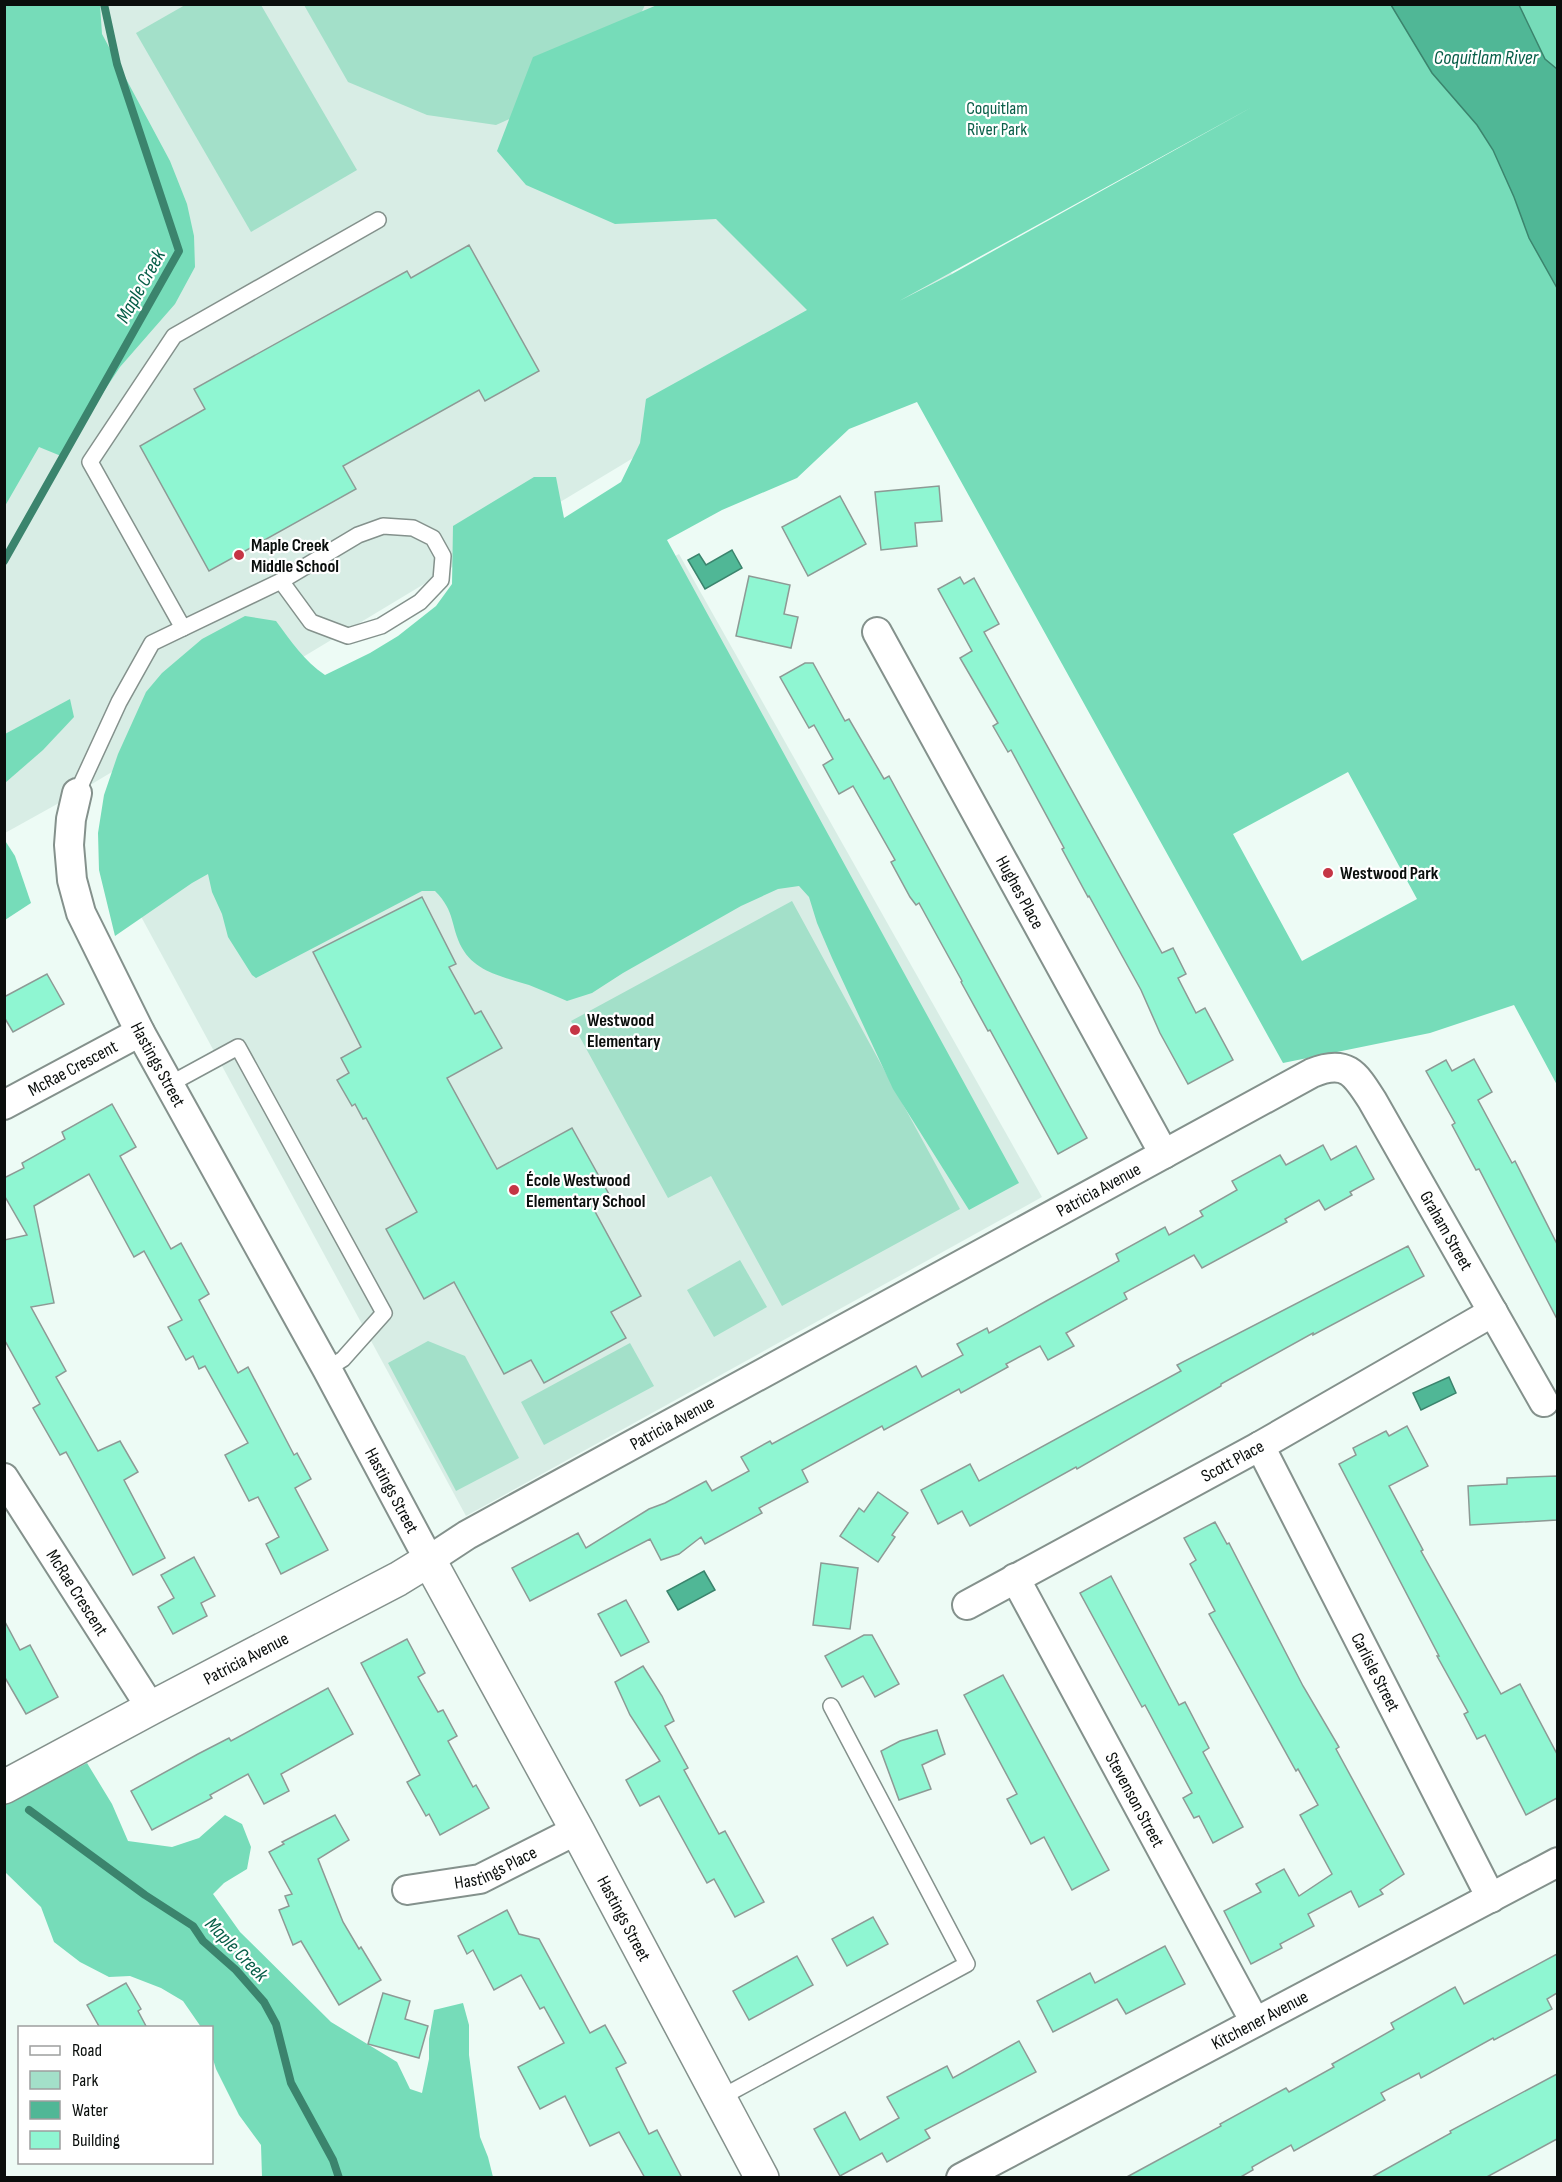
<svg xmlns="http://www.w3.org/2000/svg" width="1562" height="2182" font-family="'Sofia Sans Condensed',sans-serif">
<rect width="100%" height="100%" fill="#edfbf5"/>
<!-- built -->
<g fill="#d8ede5">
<polygon points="5,5 804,5 952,274 869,316 77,793 5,833"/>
<polygon points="679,554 1042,1197 466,1516 112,863"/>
</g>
<!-- green -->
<g fill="#a3e0c9">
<polygon points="185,5 261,5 357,170 251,232 136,33"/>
<polygon points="304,5 645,5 612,74 496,125 427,115 348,82"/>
<polygon points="792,901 960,1209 782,1306 711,1176 668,1198 571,1021"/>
<polygon points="740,1260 767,1307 714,1337 687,1290"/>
<polygon points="428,1341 465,1356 519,1458 456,1491 388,1363"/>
<polygon points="630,1343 654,1386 544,1445 521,1402"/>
</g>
<!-- forest -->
<g fill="#76dcb9" fill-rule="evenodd">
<polygon points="5,4 100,5 102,34 170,161 187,204 194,236 195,267 175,304 120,367 61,456 39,447 5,506"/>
<path d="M657 5H1426L1557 287V1085L1514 1005 1430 1033 1283 1063 917 402 849 429 797 478 722 510 667 540 1019 1183 969 1210 893 1089 832 958 817 923 809 897 799 886 778 889 741 906 623 973 592 993 567 1001C555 996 542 990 529 985 505 977 476 973 462 948 450 926 456 912 435 891H422L256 978 252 975 228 937 222 914 212 892 208 874 192 883 115 936 99 870 98 833 104 795 118 754 146 692 162 673 202 639 245 616 276 621C291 641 304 661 325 675L370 653 398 636 436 606 452 584 453 526 534 477H556L564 518 621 482 640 443 646 399 807 310 716 219 615 224 526 185 497 151 533 57ZM1254 106 952 274 899 301ZM1348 772 1417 899 1302 961 1233 834Z"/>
<polygon points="1502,5 1557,5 1557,89"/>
<polygon points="70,699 74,717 43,750 5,783 5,734"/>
<polygon points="4,839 15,856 31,903 5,920"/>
<polygon points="87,1763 112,1804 128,1841 172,1847 199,1838 225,1815 242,1824 251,1847 247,1869 224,1883 213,1894 240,1932 331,2022 397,2062 410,2089 422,2093 429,2059 429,2039 434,2010 463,2003 469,2025 469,2055 480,2137 488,2157 493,2177 262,2177 261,2145 239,2115 216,2069 212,2056 212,2028 201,2027 183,2001 161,1988 130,1976 109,1977 80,1962 54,1942 41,1907 5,1872 4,1805"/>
</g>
<!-- water -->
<g fill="#50b796" stroke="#3b846d" stroke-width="1.5">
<polygon points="1391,5 1519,5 1545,59 1557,69 1557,288 1529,238 1514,197 1493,150 1477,125 1432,73"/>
<polygon points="732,550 742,568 705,589 688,560 699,554 706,565"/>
<polygon points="1449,1377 1456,1393 1421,1410 1413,1393"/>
<polygon points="704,1571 715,1590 678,1610 667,1591"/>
</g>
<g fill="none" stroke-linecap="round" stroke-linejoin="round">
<!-- stream -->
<g stroke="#3b846d" stroke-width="8">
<polyline points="4,561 179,251 117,64 104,4"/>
<polyline points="29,1810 145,1895 193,1926 203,1941 236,1970 264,2002 276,2024 291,2083 333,2160 339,2178"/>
</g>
</g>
<!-- building -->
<g fill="#8ff6d2" stroke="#8d9a95" stroke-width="1.5">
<polygon points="469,245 539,371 485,401 479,390 343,466 356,489 209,571 140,446 205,409 194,389 407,271 411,278"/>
<polygon points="939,486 942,521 915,523 917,546 881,550 875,492"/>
<polygon points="840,496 866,544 808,576 782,527"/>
<polygon points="749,576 790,585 784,614 798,617 791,648 736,636"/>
<polygon points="960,577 964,584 974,578 999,624 984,632 1162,953 1173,948 1186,974 1178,978 1196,1013 1205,1008 1233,1060 1188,1084 1160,1033 1141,990 1089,896 1088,897 1062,849 1064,848 1011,750 1008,752 993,726 998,723 960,658 972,651 938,589"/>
<polygon points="805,663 813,663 845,721 849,719 884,779 889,776 1087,1138 1058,1154 990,1030 988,1031 961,982 962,981 919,903 916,905 910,897 891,862 895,860 853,786 839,794 823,765 833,759 814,725 809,728 780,677"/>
<polygon points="422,897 456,964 449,967 475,1014 481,1011 502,1048 447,1078 497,1169 572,1128 610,1196 592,1206 641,1296 611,1312 626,1338 544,1383 531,1360 504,1374 454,1282 424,1299 386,1229 417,1212 366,1118 363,1119 355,1104 352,1106 337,1080 349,1073 341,1058 361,1047 313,952"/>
<polygon points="47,974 64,1004 13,1032 4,1017 4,997"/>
<polygon points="1474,1059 1492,1092 1478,1100 1512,1163 1515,1161 1557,1244 1557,1319 1479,1169 1476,1170 1452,1125 1455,1123 1426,1071 1446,1060 1452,1071"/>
<polygon points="112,1104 136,1147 120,1156 171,1249 181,1243 209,1294 199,1300 238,1373 248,1367 294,1455 297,1453 311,1479 295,1488 328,1550 281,1574 266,1544 279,1537 258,1497 249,1501 225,1455 248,1443 205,1366 199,1369 193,1356 186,1360 168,1327 182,1320 144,1251 134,1257 89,1174 34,1206 54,1303 31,1307 66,1371 56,1377 98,1451 120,1441 138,1472 124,1480 165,1558 133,1575 66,1452 60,1455 33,1408 40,1404 4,1339 4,1240 27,1235 4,1195 4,1178 24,1168 22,1163 65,1139 62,1132"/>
<polygon points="1323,1145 1331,1160 1356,1146 1374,1179 1350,1192 1352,1195 1325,1210 1319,1200 1285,1219 1287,1222 1202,1268 1194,1255 1124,1293 1127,1299 1066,1333 1074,1346 1048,1360 1040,1346 1006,1364 1008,1367 961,1393 959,1389 884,1430 882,1426 802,1470 808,1482 759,1508 762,1513 705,1544 701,1537 679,1554 661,1560 650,1539 530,1601 512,1568 578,1533 586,1548 649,1509 665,1503 706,1481 712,1491 749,1471 741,1457 770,1441 772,1444 916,1366 922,1377 963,1355 957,1344 987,1328 989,1333 1048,1300 1119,1261 1116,1254 1165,1227 1169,1235 1203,1216 1200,1211 1237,1190 1232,1181 1280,1155 1286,1165"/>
<polygon points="1408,1246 1424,1276 1313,1335 1313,1333 1221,1384 1221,1386 1077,1469 1076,1467 970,1526 962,1511 938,1524 921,1490 970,1464 979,1481 1181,1371 1177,1365"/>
<polygon points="1407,1426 1428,1466 1389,1486 1423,1550 1421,1551 1501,1694 1520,1684 1557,1754 1557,1798 1526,1815 1485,1735 1477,1739 1464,1714 1468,1712 1437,1656 1439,1656 1339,1464 1356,1455 1353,1448 1386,1431 1389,1436"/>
<polygon points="1557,1476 1557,1520 1470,1525 1468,1486 1507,1484 1507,1478"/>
<polygon points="878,1492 908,1513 892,1535 895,1537 878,1562 840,1536 859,1508 864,1512"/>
<polygon points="1215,1522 1227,1544 1229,1543 1303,1686 1339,1747 1336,1749 1404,1874 1380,1890 1383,1894 1359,1907 1351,1891 1308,1914 1314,1926 1280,1944 1282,1948 1251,1964 1224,1911 1261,1892 1256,1884 1284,1869 1299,1896 1332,1874 1300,1815 1318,1805 1298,1769 1296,1771 1209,1614 1215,1611 1190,1564 1196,1560 1184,1538"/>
<polygon points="194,1557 215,1596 201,1603 207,1616 173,1634 158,1607 174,1598 161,1575"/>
<polygon points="821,1563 858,1568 850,1629 813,1625"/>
<polygon points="1111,1576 1179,1705 1185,1702 1209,1748 1203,1752 1243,1827 1213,1843 1199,1816 1194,1818 1183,1798 1192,1793 1145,1705 1142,1707 1080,1593"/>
<polygon points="626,1600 649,1642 621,1656 598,1614"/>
<polygon points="4,1620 20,1650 30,1645 58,1697 26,1714 4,1676"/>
<polygon points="864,1635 872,1635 899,1684 875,1697 863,1676 842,1687 825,1656"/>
<polygon points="407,1639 425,1673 418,1677 438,1712 443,1710 457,1736 448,1741 473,1787 476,1785 489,1808 440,1835 429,1814 426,1816 407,1782 420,1775 361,1663"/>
<polygon points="643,1666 662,1696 674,1721 665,1726 688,1768 684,1770 719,1834 725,1831 764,1902 735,1917 714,1879 707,1883 659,1796 640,1806 626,1780 660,1761 630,1715 615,1682"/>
<polygon points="1003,1675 1109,1870 1072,1890 1044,1837 1031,1844 1007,1799 1017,1794 964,1695"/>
<polygon points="328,1688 353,1734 281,1774 289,1791 264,1804 248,1774 210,1795 212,1798 152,1830 131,1791 198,1754 229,1738 231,1741"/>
<polygon points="937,1730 945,1754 922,1765 931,1789 899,1800 881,1751 900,1741"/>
<polygon points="335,1815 349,1840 318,1859 343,1922 359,1949 361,1947 381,1980 339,2005 301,1941 293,1945 279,1910 289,1906 285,1896 292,1894 269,1852 284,1844 282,1842"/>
<polygon points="507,1910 519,1934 539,1939 590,2033 605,2025 626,2063 616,2068 649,2134 657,2130 682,2178 645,2178 619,2132 590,2146 565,2096 540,2109 518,2067 564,2043 544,2007 540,2009 521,1975 494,1990 473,1950 467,1954 458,1936"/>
<polygon points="873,1917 888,1944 847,1966 832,1939"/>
<polygon points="1165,1946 1185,1984 1126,2014 1117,1999 1053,2032 1037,2001 1090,1973 1095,1983"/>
<polygon points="1557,1954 1557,1993 1547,1999 1552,2009 1494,2040 1493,2038 1421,2078 1419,2073 1381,2093 1385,2100 1294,2151 1291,2145 1252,2167 1253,2170 1239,2178 1125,2178 1221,2126 1220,2124 1286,2088 1289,2092 1334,2067 1332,2064 1394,2029 1391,2023 1455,1987 1464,2004"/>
<polygon points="797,1956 813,1985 749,2020 733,1991"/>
<polygon points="126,1983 141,2009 138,2011 147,2028 100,2028 87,2005"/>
<polygon points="383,1993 410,2001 405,2019 428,2026 419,2058 368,2044"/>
<polygon points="1019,2041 1036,2072 925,2130 930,2138 887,2162 882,2153 840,2176 814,2129 845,2112 860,2140 899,2118 887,2097 947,2066 953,2078"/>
<polygon points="1557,2074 1557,2139 1485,2178 1370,2178 1451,2133 1450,2131"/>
</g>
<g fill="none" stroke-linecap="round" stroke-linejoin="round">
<defs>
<g id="service">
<polyline points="183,628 90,462 174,336 378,220"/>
<polyline points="77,793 119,702 152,643 281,581 358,535 383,526 413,528 433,538 443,556 441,580 420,602 381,626 348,636 311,622 281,581"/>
<polyline points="170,1084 238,1047 384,1313 343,1359 327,1369"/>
<polyline points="720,2098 967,1964 831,1706"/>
</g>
<g id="minor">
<path id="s1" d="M877 632 1164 1154"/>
<path id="s2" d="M77 793 71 819 69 845 72 880 81 913 140 1032 327 1369 429 1560 467 1535 1312 1073C1346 1059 1355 1073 1372 1100L1544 1402"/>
<path id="s3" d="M4 1105 140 1032"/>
<path id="s4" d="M1260 1446 1491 1898"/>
<path id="s5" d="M4 1478 151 1708"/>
<path id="s6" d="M1015 1578 1255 2022"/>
<path id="s7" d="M967 1605 1260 1446 1493 1312"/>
<path id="s8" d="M407 1890 480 1879 577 1830"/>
<path id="s9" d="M961 2178 1558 1862"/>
</g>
<g id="tertiary">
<path id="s10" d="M4 1787 151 1708 398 1579 429 1560 577 1830 762 2178"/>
</g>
</defs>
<!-- service casing -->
<use href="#service" stroke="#84918c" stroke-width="18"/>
<!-- minor casing -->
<use href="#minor" stroke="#84918c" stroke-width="32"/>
<!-- tertiary casing -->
<use href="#tertiary" stroke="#84918c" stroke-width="36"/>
<!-- service -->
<use href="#service" stroke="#fff" stroke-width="15"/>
<!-- minor -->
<use href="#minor" stroke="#fff" stroke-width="28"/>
<!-- tertiary -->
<use href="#tertiary" stroke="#fff" stroke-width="33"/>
</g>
<!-- markers -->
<g fill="#c53545" stroke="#fff" stroke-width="2">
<circle cx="239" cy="555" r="6"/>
<circle cx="1328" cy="873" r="6"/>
<circle cx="575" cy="1030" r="6"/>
<circle cx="514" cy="1190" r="6"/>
</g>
<g text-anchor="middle" stroke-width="4.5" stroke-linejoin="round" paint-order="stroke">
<!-- park labels -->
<g font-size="18" fill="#0d614b" stroke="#fff">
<text x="997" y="114">Coquitlam<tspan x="997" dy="21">River Park</tspan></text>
</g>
<!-- poi labels -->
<g font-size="18" font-weight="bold" fill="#0a0e0c" stroke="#fff" text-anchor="start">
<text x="251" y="551">Maple Creek<tspan x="251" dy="21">Middle School</tspan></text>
<text x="1340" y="879">Westwood Park</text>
<text x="587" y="1026">Westwood<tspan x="587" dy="21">Elementary</tspan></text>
<text x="526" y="1186">École Westwood<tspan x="526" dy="21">Elementary School</tspan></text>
</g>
<!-- street labels -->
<g font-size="18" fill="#0a0e0c" stroke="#fff">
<text dy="6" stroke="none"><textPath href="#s1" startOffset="297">Hughes Place</textPath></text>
<text dy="6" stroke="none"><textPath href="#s2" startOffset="292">Hastings Street</textPath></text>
<text dy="6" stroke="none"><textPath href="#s3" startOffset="78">McRae Crescent</textPath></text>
<text dy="6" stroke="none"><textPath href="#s2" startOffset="1622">Patricia Avenue</textPath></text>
<text dy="6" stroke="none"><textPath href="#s2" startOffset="2091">Graham Street</textPath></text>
<text dy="6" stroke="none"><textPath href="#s2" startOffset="1136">Patricia Avenue</textPath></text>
<text dy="6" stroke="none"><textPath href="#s7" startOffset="302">Scott Place</textPath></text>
<text dy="6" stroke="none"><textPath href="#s2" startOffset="778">Hastings Street</textPath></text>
<text dy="6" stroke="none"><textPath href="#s5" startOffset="136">McRae Crescent</textPath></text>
<text dy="6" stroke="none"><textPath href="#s10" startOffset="274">Patricia Avenue</textPath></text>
<text dy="6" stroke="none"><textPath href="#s4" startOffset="254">Carlisle Street</textPath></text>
<text dy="6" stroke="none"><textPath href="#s6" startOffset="252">Stevenson Street</textPath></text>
<text dy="6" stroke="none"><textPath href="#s8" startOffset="92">Hastings Place</textPath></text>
<text dy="6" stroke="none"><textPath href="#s10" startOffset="890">Hastings Street</textPath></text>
<text dy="6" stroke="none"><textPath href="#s9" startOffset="338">Kitchener Avenue</textPath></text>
</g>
<!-- water labels -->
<g font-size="20" font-style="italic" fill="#075e48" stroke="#fff">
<text x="1486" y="64">Coquitlam River</text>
<text transform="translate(140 286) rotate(-61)" y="7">Maple Creek</text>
<text transform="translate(237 1949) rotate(46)" y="7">Maple Creek</text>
</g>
</g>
<!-- border -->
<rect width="1562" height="2182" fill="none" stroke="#0a0e0c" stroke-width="12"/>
<!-- legend -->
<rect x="18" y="2026" width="195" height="138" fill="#ffffff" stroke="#9d9f9e" stroke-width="1.5"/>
<rect x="30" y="2046" width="30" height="9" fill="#ffffff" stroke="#9d9f9e" stroke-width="1.5"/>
<text x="72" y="2056" font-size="18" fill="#0a0e0c">Road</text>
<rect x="30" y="2071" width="30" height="18" fill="#a3e0c9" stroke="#9d9f9e" stroke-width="1.5"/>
<text x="72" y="2086" font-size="18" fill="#0a0e0c">Park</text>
<rect x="30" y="2101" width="30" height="18" fill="#50b796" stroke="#9d9f9e" stroke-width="1.5"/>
<text x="72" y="2116" font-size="18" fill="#0a0e0c">Water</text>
<rect x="30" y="2131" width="30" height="18" fill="#8ff6d2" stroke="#9d9f9e" stroke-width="1.5"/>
<text x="72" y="2146" font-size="18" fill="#0a0e0c">Building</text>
</svg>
